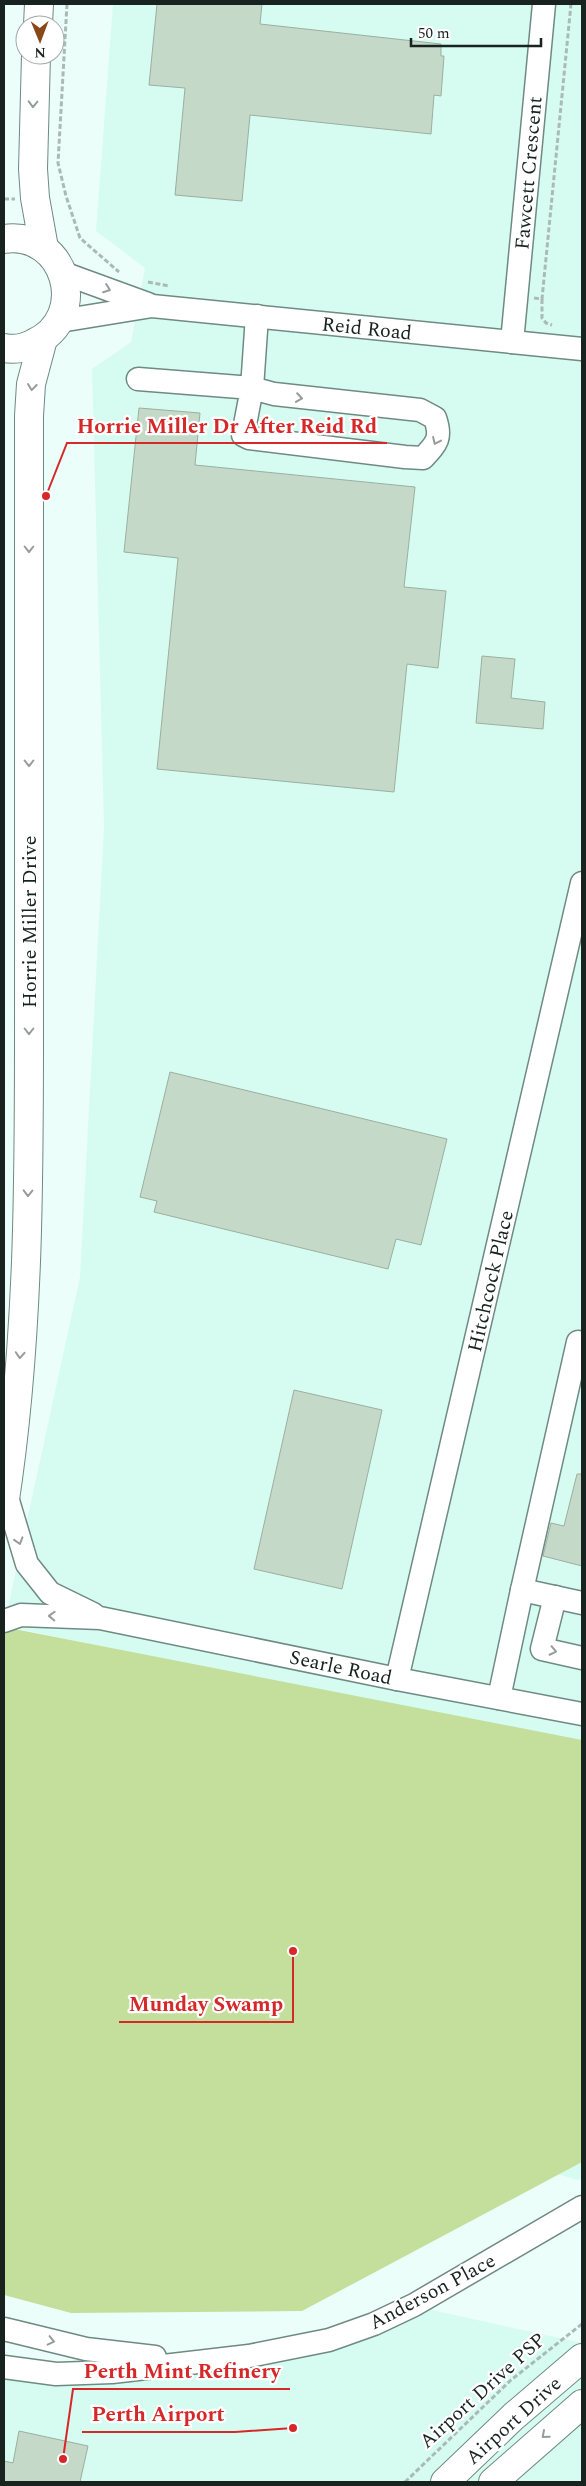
<svg xmlns="http://www.w3.org/2000/svg" width="586" height="2486" font-family="Spectral,serif">
<rect width="100%" height="100%" fill="#ecfef9"/>
<!-- built -->
<g fill="#d6fcf1">
<polygon points="113,4 582,4 582,2179 577,2180 313,2098 388,1706 4,1626 80,1277 104,827 92,369 131,342 145,268 96,231"/>
<polygon points="414,2306 582,2343 582,2482 4,2482 4,2368 213,2359"/>
</g>
<!-- green -->
<polygon fill="#c4df9c" points="4,1627 582,1740 582,2162 302,2311 71,2313 4,2295"/>
<!-- building -->
<g fill="#c4d9c8" stroke="#9baf9f">
<polygon points="157,4 262,4 260,24 441,44 441,56 444,56 441,96 434,95 431,134 250,115 242,201 175,195 185,88 149,85"/>
<polygon points="139,408 200,413 195,465 415,487 404,587 446,591 438,668 407,664 394,792 157,769 178,558 124,552"/>
<polygon points="482,656 515,659 511,698 545,702 543,729 476,723"/>
<polygon points="170,1072 447,1139 421,1245 396,1239 388,1269 154,1212 157,1201 140,1197"/>
<polygon points="294,1390 382,1410 342,1589 254,1569"/>
<polygon points="577,1474 582,1474 582,1566 543,1556 551,1523 564,1526"/>
<polygon points="19,2431 88,2446 80,2482 4,2482 4,2461 13,2463"/>
</g>
<g fill="none" stroke-linecap="round" stroke-linejoin="round">
<defs>
<g id="minor">
<polyline points="63,273 148,304"/>
<polyline points="60,321 152,306 582,349"/>
<polyline points="512,342 544,4"/>
<path d="M138 379 252 388 274 394 420 410 435 418C442 438 437 443 423 458L405 457 249 438 243 435 252 388 257 316"/>
<polyline points="6,1494 27,1564 50,1593 93,1614"/>
<polyline points="522,1590 578,1342"/>
<polyline points="555,1597 542,1649 582,1658"/>
<polyline points="4,1621 21,1615 100,1618 397,1679 582,1714"/>
<polyline points="397,1679 582,883"/>
<polyline points="499,1698 522,1590 582,1603"/>
<polyline points="4,2329 86,2349 155,2357"/>
<polyline points="4,2367 56,2374 112,2372 249,2356 329,2340 374,2324 414,2305 582,2207"/>
</g>
<g id="major">
<polyline points="38,25 39,4"/>
<polyline points="36,55 33,169 35,198 44,248"/>
<path d="M4 239C66 230 91 317 34 343 25 348 14 350 4 348"/>
<path d="M4 1506C31 1332 29 1156 29 981 29 792 29 604 29 416L31 384 43 339"/>
</g>
<g id="highway">
<polyline points="445,2482 514,2416 582,2358"/>
<polyline points="493,2482 582,2404"/>
</g>
</defs>
<!-- minor casing -->
<use href="#minor" stroke="#6f8a82" stroke-width="25"/>
<!-- major casing -->
<use href="#major" stroke="#6f8a82" stroke-width="30"/>
<!-- highway casing -->
<use href="#highway" stroke="#6f8a82" stroke-width="30"/>
<!-- path -->
<g stroke="#abbab6" stroke-width="3" stroke-dasharray="5 2.5" stroke-linecap="butt">
<polyline points="67,4 58,163 66,196 80,238 119,272"/>
<polyline points="4,199 15,199"/>
<polyline points="148,282 169,286"/>
<polyline points="534,298 542,299 571,4"/>
<polyline points="542,299 542,318 546,323 552,325"/>
<polyline points="405,2482 511,2380 582,2324"/>
</g>
<!-- minor -->
<use href="#minor" stroke="#fff" stroke-width="22"/>
<!-- major -->
<use href="#major" stroke="#fff" stroke-width="28"/>
<!-- highway -->
<use href="#highway" stroke="#fff" stroke-width="28"/>
</g>
<!-- one-way arrows -->
<defs><path id="oneway-chevron" d="M-2-3.5L2.5 0L-2 3.5" fill="none" stroke-width="1.6" stroke-linecap="round" stroke-linejoin="round" transform="scale(1.25)"/></defs>
<g stroke="#979c9b">
<use href="#oneway-chevron" transform="translate(33 104) rotate(91)"/>
<use href="#oneway-chevron" transform="translate(107 289) rotate(20)"/>
<use href="#oneway-chevron" transform="translate(32 387) rotate(97)"/>
<use href="#oneway-chevron" transform="translate(299 398) rotate(8)"/>
<use href="#oneway-chevron" transform="translate(436 441) rotate(115)"/>
<use href="#oneway-chevron" transform="translate(29 549) rotate(90)"/>
<use href="#oneway-chevron" transform="translate(29 763) rotate(90)"/>
<use href="#oneway-chevron" transform="translate(29 1031) rotate(90)"/>
<use href="#oneway-chevron" transform="translate(28 1193) rotate(91)"/>
<use href="#oneway-chevron" transform="translate(20 1355) rotate(94)"/>
<use href="#oneway-chevron" transform="translate(19 1541) rotate(73)"/>
<use href="#oneway-chevron" transform="translate(52 1616) rotate(-178)"/>
<use href="#oneway-chevron" transform="translate(553 1651) rotate(12)"/>
<use href="#oneway-chevron" transform="translate(51 2341) rotate(13)"/>
<use href="#oneway-chevron" transform="translate(545 2435) rotate(139)"/>
</g>
<g text-anchor="middle" stroke-width="4.5" stroke-linejoin="round" paint-order="stroke">
<!-- street labels -->
<g font-size="20" fill="#182320" stroke="#fff">
<text transform="translate(528 173) rotate(-85)" y="7">Fawcett Crescent</text>
<text transform="translate(367 328) rotate(6)" y="7">Reid Road</text>
<text transform="translate(29 922) rotate(-90)" y="7">Horrie Miller Drive</text>
<text transform="translate(490 1281) rotate(-77)" y="7">Hitchcock Place</text>
<text transform="translate(341 1667) rotate(12)" y="7">Searle Road</text>
<text transform="translate(432 2291) rotate(-28)" y="7">Anderson Place</text>
<text transform="translate(482 2390) rotate(-42)" y="7">Airport Drive PSP</text>
<text transform="translate(513 2420) rotate(-42)" y="7">Airport Drive</text>
</g>
</g>
<!-- callouts -->
<path fill="none" stroke="#d62828" stroke-width="2" d="M46 496L67 443H387M293 1951L293 2022H119M63 2459L73 2389H290M293 2428L235 2432H82"/>
<g fill="#d62828" stroke="#fff" stroke-width="2">
<circle cx="46" cy="496" r="5"/>
<circle cx="293" cy="1951" r="5"/>
<circle cx="63" cy="2459" r="5"/>
<circle cx="293" cy="2428" r="5"/>
</g>
<g font-size="21" text-anchor="middle" font-weight="bold" fill="#d62828" stroke="#fff" stroke-width="4.5" stroke-linejoin="round" paint-order="stroke">
<text x="227" y="433">Horrie Miller Dr After Reid Rd</text>
<text x="206" y="2011">Munday Swamp</text>
<text x="182" y="2378">Perth Mint Refinery</text>
<text x="158" y="2421">Perth Airport</text>
</g>
<!-- border -->
<rect width="586" height="2486" fill="none" stroke="#182320" stroke-width="10"/>
<!-- north arrow -->
<g transform="translate(40 40) rotate(179)"><circle r="24" fill="#ffffff" stroke="#a3a7a6"/>
<path d="M0-4L9 19L0 12L-9 19Z" fill="#8a471a"/>
<text y="-8" font-size="14" font-weight="bold" text-anchor="middle" fill="#182320">N</text>
</g>
<!-- scale -->
<path d="M411 38v8h130v-8" fill="none" stroke="#182320" stroke-width="2.5"/>
<text x="418" y="38" font-size="15" fill="#182320" stroke="#ffffff" stroke-width="4" paint-order="stroke">50 m</text>
</svg>
